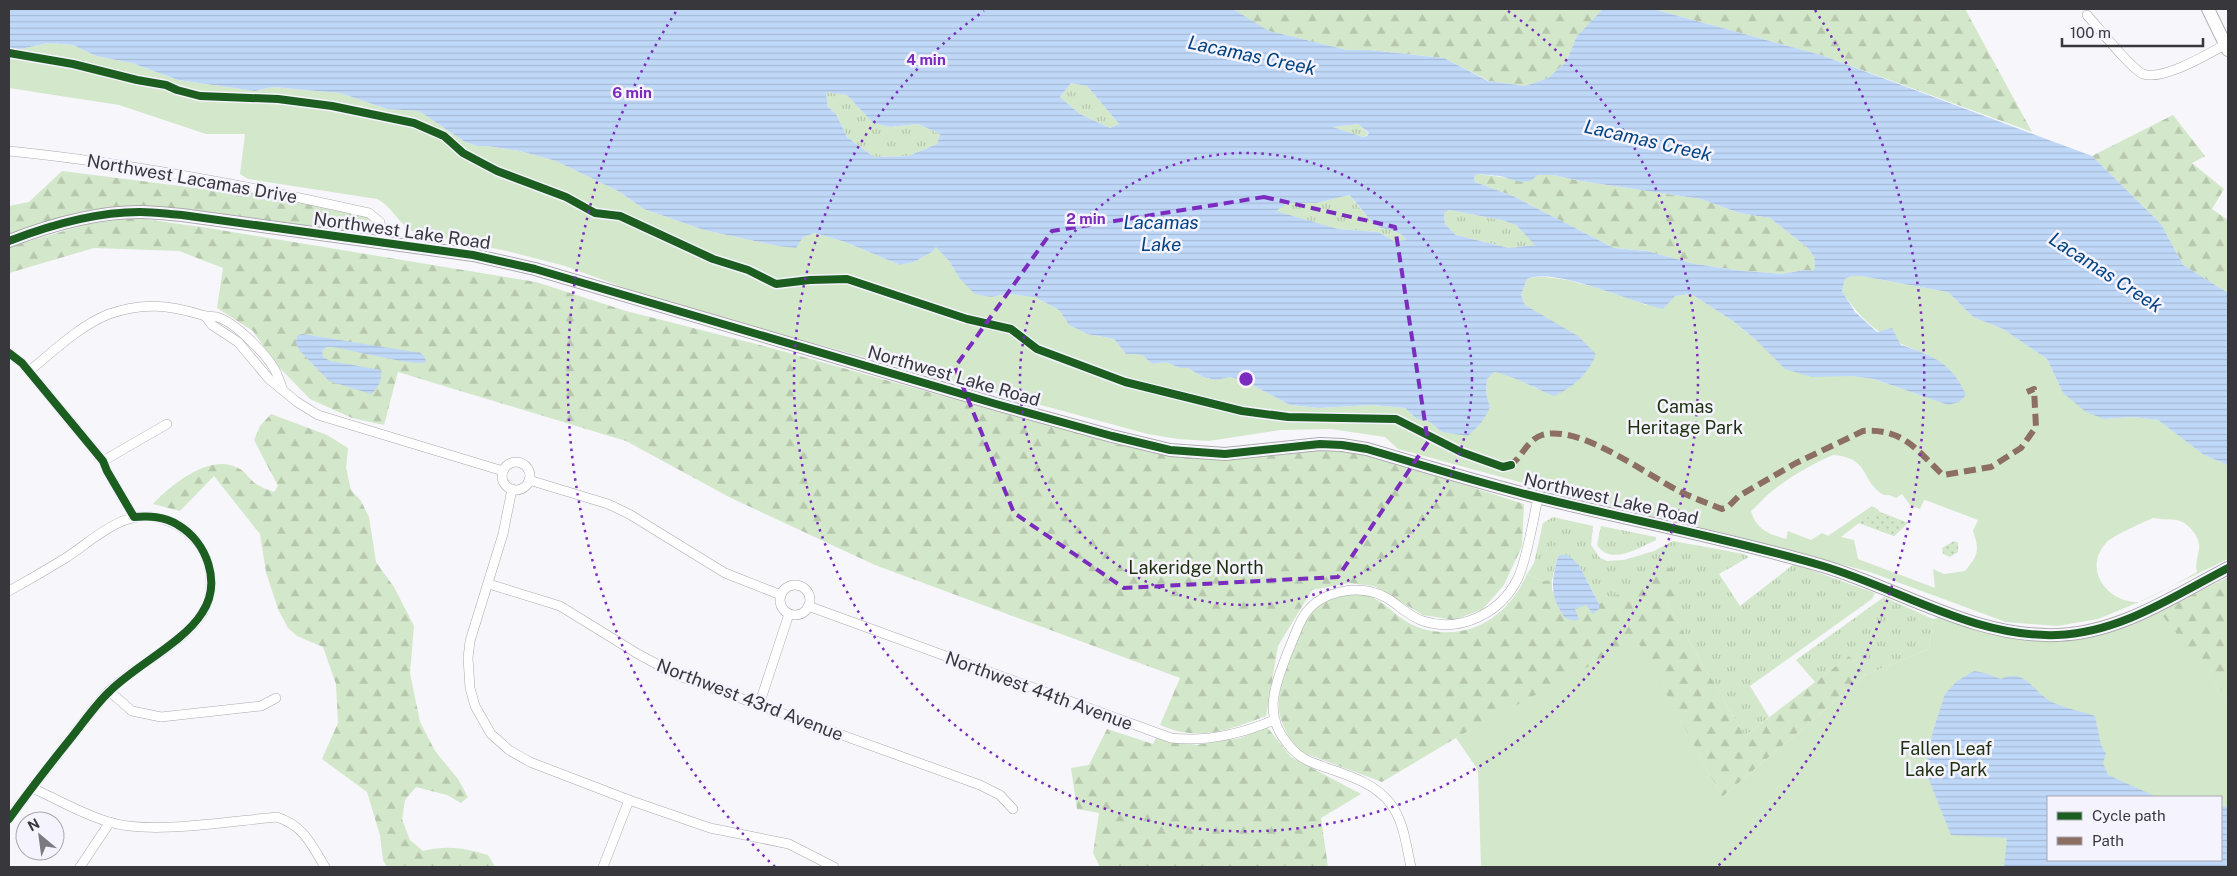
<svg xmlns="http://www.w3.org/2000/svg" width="2237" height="876" font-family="'Public Sans',sans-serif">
<defs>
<pattern id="grass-tufts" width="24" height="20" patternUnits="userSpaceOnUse" patternTransform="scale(1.25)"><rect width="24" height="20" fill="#d3e7ca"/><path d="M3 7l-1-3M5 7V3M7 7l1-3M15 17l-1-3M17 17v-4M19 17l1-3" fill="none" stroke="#b6c7ae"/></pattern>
<pattern id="forest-firs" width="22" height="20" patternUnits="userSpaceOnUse" patternTransform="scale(1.25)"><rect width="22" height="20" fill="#d3e7ca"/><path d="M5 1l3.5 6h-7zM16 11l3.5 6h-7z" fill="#b6c7ae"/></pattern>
<pattern id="garden-dots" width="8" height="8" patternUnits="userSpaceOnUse" patternTransform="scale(1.25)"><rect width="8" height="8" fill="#d3e7ca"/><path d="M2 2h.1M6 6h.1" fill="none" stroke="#b6c7ae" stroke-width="1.8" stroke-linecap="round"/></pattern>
<pattern id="water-rules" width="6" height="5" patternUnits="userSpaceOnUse" patternTransform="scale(1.25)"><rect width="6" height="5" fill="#bfd8f8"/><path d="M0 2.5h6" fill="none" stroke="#a5bad6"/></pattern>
</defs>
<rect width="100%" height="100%" fill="#f6f6fb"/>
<!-- grass -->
<g fill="url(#grass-tufts)">
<polygon points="1071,83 1087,86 1119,124 1110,128 1080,114 1060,97"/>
<polygon points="826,92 847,95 873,123 890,127 918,124 940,134 937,144 908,156 874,157 847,137 836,114 828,107"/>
<polygon points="1358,124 1369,134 1363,137 1333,127"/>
<path d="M1349 195C1356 202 1370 223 1379 227 1389 231 1400 229 1406 240L1394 241 1378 232 1338 229 1275 211 1288 203H1317Z"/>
<polygon points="1449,210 1502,220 1516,225 1536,245 1509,248 1456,235 1445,224 1444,213"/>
<polygon points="1553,517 1593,526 1591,545 1600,558 1607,561 1624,560 1654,551 1673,541 1744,554 1749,557 1719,574 1740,606 1794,564 1875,593 1872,599 1750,686 1769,717 1745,736 1666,602 1613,598 1599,604 1579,565 1557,558 1552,580 1542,581 1527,574 1534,563 1543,523"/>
<path d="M1601 526 1656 537V540C1639 548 1610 566 1597 545Z"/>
<polygon points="1884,597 1933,619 1929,649 1866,675 1849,656 1815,682 1796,660"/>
</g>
<!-- forest -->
<g fill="url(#forest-firs)">
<polygon points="1233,9 1606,9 1603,10 1577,36 1566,62 1548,78 1525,86 1489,81 1444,58 1369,50 1347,50 1268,31"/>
<polygon points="1653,9 1965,9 2032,132 1821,55"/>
<polygon points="2173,115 2205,156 2192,163 2224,189 2212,209 2228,220 2228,293 2183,265 2161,224 2092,156"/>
<polygon points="62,171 236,193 238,185 344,208 372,218 373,225 370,232 362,234 111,208 9,239 9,206 29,202"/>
<polygon points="1477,174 1531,181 1538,175 1553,175 1581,181 1701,199 1739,213 1770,218 1808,248 1814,257 1815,268 1812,271 1804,270 1782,274 1743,271 1695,264 1647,251 1614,248 1513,196 1475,182 1474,177"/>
<path d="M136 218 202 227 536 282 626 311 768 347 996 411 1066 428 1114 444 1209 459 1339 449 1393 462 1524 504 1522 546 1504 585 1483 609 1454 620 1423 615 1374 586 1349 583 1312 590 1278 646 1266 716C1229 730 1198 742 1160 725L1180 678 875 565 731 498 626 441 398 372 384 425 352 418 310 399 275 363 253 331 217 308 223 268 179 251 94 248 9 273V247L88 224Z"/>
<path d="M271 414 327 435 348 448 346 468 351 490 361 501 369 517 376 562 394 587 414 626 410 673 420 722 435 751 458 779 468 797 461 803 447 795 416 787 405 800 402 819 410 840 423 851C448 845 463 848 488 855L495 867H387L383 860 380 835 367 792 322 759 338 723 336 684 323 647 297 636 288 628 278 609 266 572 260 534 214 476 180 511 153 504C171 485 210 453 238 468 245 471 249 479 256 484 261 487 268 490 274 492L278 486 254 440 260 426Z"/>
<path d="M1672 567 1686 591 1666 602 1745 736 1849 656 1866 675 1722 797 1637 641 1456 738 1382 782 1304 753C1292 744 1284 731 1280 716 1274 694 1292 640 1304 621 1311 609 1326 599 1340 595 1377 584 1390 618 1420 628 1467 643 1508 618 1527 574L1542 581 1552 580V591L1575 609 1586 604 1593 613 1599 609V604Z"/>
<polygon points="2228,577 2228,700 2159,612"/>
<polygon points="1267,727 1291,757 1361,794 1321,818 1328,867 1100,867 1093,853 1099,813 1077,809 1071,768 1089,765 1107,729 1153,744 1157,736 1196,745 1240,738"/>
</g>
<!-- park -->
<g fill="#d3e7ca" fill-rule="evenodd">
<path d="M48 43 73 45 96 56 132 63 178 80 255 91 272 87 340 93 387 109 419 111 465 142 477 146H488L520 151 556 161 618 191 644 209 704 230 778 246H791L803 237 815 233 845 242 900 265 914 262 932 252 936 246 949 261 960 279 991 297 1008 294 1035 297 1059 310 1069 325 1087 334 1114 339 1126 354 1142 355 1152 364 1166 362 1180 368H1188L1203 377 1215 380 1230 377 1245 381 1290 405 1319 408 1372 405 1405 408 1417 419 1430 422 1442 432 1490 409 1486 392 1487 378 1494 372 1517 377 1537 389 1543 316 1525 305 1521 295 1527 279C1549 269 1622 296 1646 305L1675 296 1691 294 1733 321 1756 340 1851 376 1874 379 1948 405 1927 354C1887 340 1865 327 1842 291L1845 279 1851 276H1861L1948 292 1973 317 2003 329 2047 359 2063 393 2104 419 2132 417 2158 420 2204 455 2228 465V559L2139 602 2098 619 2057 626 2006 622 1870 572 1769 545 1649 517 1413 453 1398 449 1385 437 1331 429 1280 430 1209 441 1178 439 1148 434 717 317 647 296 565 266 507 251 414 232C398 224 393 207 377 199L248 179 240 174 245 134H206L119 105 9 88V48L16 50ZM1833 455C1871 458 1860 481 1884 495H1889L1896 498 1902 494 1910 505 1920 509 1924 500 1928 501 1978 520 1973 531C1980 551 1978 555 1965 571L1944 574 1933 569 1935 588 1858 559 1854 540 1841 537 1859 523 1894 536 1908 523 1878 511 1879 510 1872 506 1828 536 1822 533 1811 540 1788 531 1786 539C1768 534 1756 529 1751 511 1759 505 1763 498 1771 492 1788 478 1812 464 1833 455ZM2153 518C2173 522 2181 514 2195 534 2198 538 2200 544 2199 549 2198 558 2195 563 2197 572 2189 577 2145 601 2139 602 2108 603 2082 570 2106 543 2112 536 2142 523 2153 518Z"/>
<path d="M2159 611 2228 700V867H1482L1481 866 1478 770 1456 738 1637 640 1722 797 1866 675 1929 649 1933 619 1940 617 1994 635 2035 640 2061 641ZM2048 797H2221V860H2048Z"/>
</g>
<!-- garden -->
<g fill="url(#garden-dots)">
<polygon points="1877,511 1908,523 1894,536 1859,523"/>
<polygon points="1954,541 1958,543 1958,552 1950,557 1943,554 1942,548"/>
</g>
<!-- water -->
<g fill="url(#water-rules)" fill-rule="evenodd">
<path d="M9 9H1233L1269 31 1347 50H1369L1444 58 1488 81 1525 86 1548 78 1566 62 1577 36 1603 9H1653L1821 55 2092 156 2161 224 2183 265 2228 293V465L2204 455 2158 420 2132 417 2104 419 2086 412 2063 393 2047 359 2003 329 1973 317 1948 292 1861 276H1851L1845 279 1842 291 1855 312 1877 332 1892 328 1901 345C1932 355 1952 363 1966 395L1959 402 1948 405 1874 379 1851 376 1812 377 1785 369 1756 340 1733 321 1691 294 1675 296 1663 309C1633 303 1553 266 1527 279L1521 295 1525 305 1578 336 1596 354C1588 374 1574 387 1554 396 1533 388 1518 377 1494 372L1487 379 1486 392 1490 408 1481 423 1468 436 1442 432 1430 422 1417 419 1405 408 1372 405 1319 408 1290 405 1245 381 1230 377 1216 380 1203 377 1188 368H1180L1166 362 1152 364 1142 355 1126 354 1114 339 1087 334 1069 325 1059 310 1035 297 1008 294 991 297 975 294 960 279 949 261 936 247 932 252 914 262 900 265 845 242 815 233 803 237 796 248 778 246 704 230 644 209 618 191 556 161 520 151 488 146H477L465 142 419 111 387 109 340 93 272 87 255 91 178 80 132 63 96 56 73 45 48 43 16 50 9 48ZM1071 83 1087 86 1119 124 1110 128 1080 114 1060 97ZM826 92 847 95 873 123 890 127 918 124 940 134 937 144 908 156 874 157 847 137 836 114 828 107ZM1358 124 1369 133 1367 136 1363 137 1333 127ZM1477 174 1500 176 1521 182 1531 181 1538 175H1553L1581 181 1701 199 1739 213 1770 218 1808 248 1814 257 1815 268 1812 271 1804 270 1782 274 1743 271 1695 264 1647 251 1614 248 1513 196 1475 182 1474 177ZM1349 195C1357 202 1370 223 1379 227 1388 231 1400 229 1406 240L1394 241 1378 232 1338 229 1276 211 1288 203H1317ZM1449 210 1502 220 1516 225 1535 245 1509 248 1456 235 1445 224 1444 213Z"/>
<path d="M302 334 421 353 425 358 426 362C415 367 349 349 332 347H326L322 351 323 357 330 361 381 370C382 379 379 388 371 394L329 381 299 350 296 343 297 336Z"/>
<path d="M1560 555H1568L1579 565 1599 604V609L1593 614 1586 605 1575 609 1579 619 1575 621 1565 618C1554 602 1550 588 1555 569 1556 564 1556 559 1560 555Z"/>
<path d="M1974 671 1985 673 2001 679C2026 668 2032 691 2050 701 2063 708 2081 711 2095 716L2101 745 2106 754 2103 763 2108 775 2157 797H2048V860H2221V807L2228 806V867H2004L2007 838 1951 835 1925 770 1933 731 1945 694 1957 681Z"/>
</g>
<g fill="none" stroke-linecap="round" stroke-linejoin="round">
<defs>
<g id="minor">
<path d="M2087 15C2098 27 2131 69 2143 74 2163 81 2208 54 2226 44"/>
<path d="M9 151C130 163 250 186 369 213L380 222 383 242"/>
<polyline points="205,316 212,325 238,342 269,379 297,402 318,415 503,471"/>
<polyline points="9,353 22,363 103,461 167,424"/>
<path d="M29 371C54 351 79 326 109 314 143 302 169 305 202 315 207 317 212 316 217 317 235 322 266 354 275 370 278 376 280 382 282 388"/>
<circle cx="516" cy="476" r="14"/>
<polyline points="529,480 608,504 629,514 725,573 781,595"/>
<polyline points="512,489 503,534 470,641 468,658 470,688 475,706 491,734 509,750 530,762 629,800 710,828 789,844 834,867"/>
<polyline points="489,584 560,606 638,654 679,676 980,785 1000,795 1013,809"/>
<circle cx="795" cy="600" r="15"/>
<path d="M9 591C27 581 46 570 64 559 97 538 126 504 168 521 184 527 196 538 204 553 213 571 214 596 202 614 180 646 137 664 109 691 95 705 83 722 71 738 50 765 29 791 9 819"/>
<path d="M808 606 1171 738C1206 742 1241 734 1274 720"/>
<polyline points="109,691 132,711 161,717 261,706 276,698"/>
<polyline points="759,705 789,614"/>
<path d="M32 788C57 799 82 814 109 822 151 835 231 821 277 817 304 826 311 844 325 867"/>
<polyline points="80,867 110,822"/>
<polyline points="603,867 629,800"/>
<path d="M1411 867C1406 845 1404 821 1390 803 1371 779 1338 773 1311 762 1301 758 1293 751 1287 743 1263 714 1275 686 1287 654 1292 643 1296 630 1302 619 1317 591 1357 583 1385 597 1398 604 1408 616 1423 621 1461 633 1501 613 1518 578 1527 559 1533 520 1538 498"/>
</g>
<g id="secondary">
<polyline points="2208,9 2228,50"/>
<path d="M9 241C50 225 95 212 140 212 154 212 168 214 182 215L473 255 535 269 996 404 1112 436 1170 450 1225 454 1320 444 1342 445 1367 449C1425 466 1483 484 1541 498 1635 521 1731 539 1823 566 1900 589 1974 638 2057 635 2120 633 2174 596 2228 568"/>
</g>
</defs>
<!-- minor casing -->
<use href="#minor" stroke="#ababaf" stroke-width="10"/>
<!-- secondary casing -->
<use href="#secondary" stroke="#ababaf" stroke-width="14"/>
<!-- minor -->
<use href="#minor" stroke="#fefefe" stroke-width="9"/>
<!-- secondary -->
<use href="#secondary" stroke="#fefefe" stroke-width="12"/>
<!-- quiet -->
<path stroke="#8d6e63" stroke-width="6" stroke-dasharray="12 6" stroke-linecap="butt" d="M1509 466C1522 459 1526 440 1542 435 1580 424 1645 474 1679 491 1693 498 1707 503 1722 509L1728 507 1739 496 1796 463 1863 431C1904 428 1917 451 1943 475L1991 467 2021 448 2036 427 2034 389 2027 392"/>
<defs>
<g id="cycleway">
<polyline points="9,53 73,64 137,80 166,85 177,90 200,96 278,99 332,106 414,123 444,136 463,153 497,171 566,197 595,213 620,216 713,259 748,270 776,284 810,280 847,279 967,319 1011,329 1037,349 1125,382 1242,411 1288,417 1396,419 1461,452 1503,467 1511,465"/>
<path d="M9 241C50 225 95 212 140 212 154 212 168 214 182 215L473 255 535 269 996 404 1112 436 1170 450 1225 454 1320 444 1342 445 1367 449C1425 466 1483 484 1541 498 1635 521 1731 539 1823 566 1900 589 1974 638 2057 635 2120 633 2174 596 2228 568"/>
<path d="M9 353 22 363 103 461 107 471 134 517C149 516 164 516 178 525 207 542 222 583 202 613 184 642 135 666 110 691 95 705 84 722 71 738 50 764 29 791 9 819"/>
</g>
</defs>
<!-- cycleway casing -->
<use href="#cycleway" stroke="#f5f3fe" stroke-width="11"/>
<!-- cycleway -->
<use href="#cycleway" stroke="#1b5e20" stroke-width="8"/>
</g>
<!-- marked area -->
<path fill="none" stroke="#7b2cbf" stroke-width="4" stroke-dasharray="10 6" stroke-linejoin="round" d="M1264 197 1395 227 1428 442 1338 577 1124 588 1014 513 955 367 1052 231Z"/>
<!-- distance rings -->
<g fill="none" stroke="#7b2cbf" stroke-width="2.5" stroke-dasharray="2.5 5">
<circle cx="1246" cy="379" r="226"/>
<path d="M1508 11A452 452 0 1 1 984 11"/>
<path d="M775 867A678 678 0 0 1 677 10M1815 10A678 678 0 0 1 1717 867"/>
</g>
<g text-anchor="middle" stroke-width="5" stroke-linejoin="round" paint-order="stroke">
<!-- street labels -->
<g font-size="18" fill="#38373c" stroke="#f5f3fe">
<text transform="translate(192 179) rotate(10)" y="6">Northwest Lacamas Drive</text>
<text transform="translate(402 231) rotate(8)" y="6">Northwest Lake Road</text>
<text transform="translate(954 376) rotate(16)" y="6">Northwest Lake Road</text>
<text transform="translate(1611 499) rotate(13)" y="6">Northwest Lake Road</text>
<text transform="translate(1039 691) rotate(20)" y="6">Northwest 44th Avenue</text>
<text transform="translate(750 700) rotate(21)" y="6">Northwest 43rd Avenue</text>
</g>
<!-- park labels -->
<g font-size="18" fill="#1d300e" stroke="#f5f3fe">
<text x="1685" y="413">Camas<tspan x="1685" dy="21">Heritage Park</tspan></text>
<text x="1196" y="574">Lakeridge North</text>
<text x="1946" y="755">Fallen Leaf<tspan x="1946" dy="21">Lake Park</tspan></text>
</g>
<!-- water labels -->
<g font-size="19" font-style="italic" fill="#004382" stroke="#f5f3fe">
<text transform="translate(1252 55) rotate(12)" y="7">Lacamas Creek</text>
<text transform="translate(1648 140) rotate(13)" y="7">Lacamas Creek</text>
<text x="1161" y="229">Lacamas<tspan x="1161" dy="22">Lake</tspan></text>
<text transform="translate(2106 272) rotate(33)" y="7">Lacamas Creek</text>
</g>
</g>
<circle cx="1246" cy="379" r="8" fill="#7b2cbf" stroke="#f5f3fe" stroke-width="2.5"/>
<g font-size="15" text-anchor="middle" font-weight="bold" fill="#7b2cbf" stroke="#f5f3fe" stroke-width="5" stroke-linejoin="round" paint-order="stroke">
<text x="926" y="65">4 min</text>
<text x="632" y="98">6 min</text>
<text x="1086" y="224">2 min</text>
</g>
<!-- border -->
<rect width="2237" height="876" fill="none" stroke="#38373c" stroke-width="20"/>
<!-- legend -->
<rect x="2047" y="796" width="175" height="65" fill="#f5f3fe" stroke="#a9a8b0"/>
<rect x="2057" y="812" width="25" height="8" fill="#1b5e20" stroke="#a9a8b0"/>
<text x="2092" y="821" font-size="15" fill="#38373c">Cycle path</text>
<rect x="2057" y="837" width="25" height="8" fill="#8d6e63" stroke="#a9a8b0"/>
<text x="2092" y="846" font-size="15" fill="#38373c">Path</text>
<!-- north arrow -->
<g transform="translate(40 836) rotate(331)"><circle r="24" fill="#f5f3fe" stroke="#a9a8b0"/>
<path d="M0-4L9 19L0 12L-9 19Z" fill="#7a7a7f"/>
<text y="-8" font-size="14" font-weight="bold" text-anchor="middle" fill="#38373c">N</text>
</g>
<!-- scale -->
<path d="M2062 38v8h141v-8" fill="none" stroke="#38373c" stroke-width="2.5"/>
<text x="2070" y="38" font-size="15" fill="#38373c" stroke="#f5f3fe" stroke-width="4" paint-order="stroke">100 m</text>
</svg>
